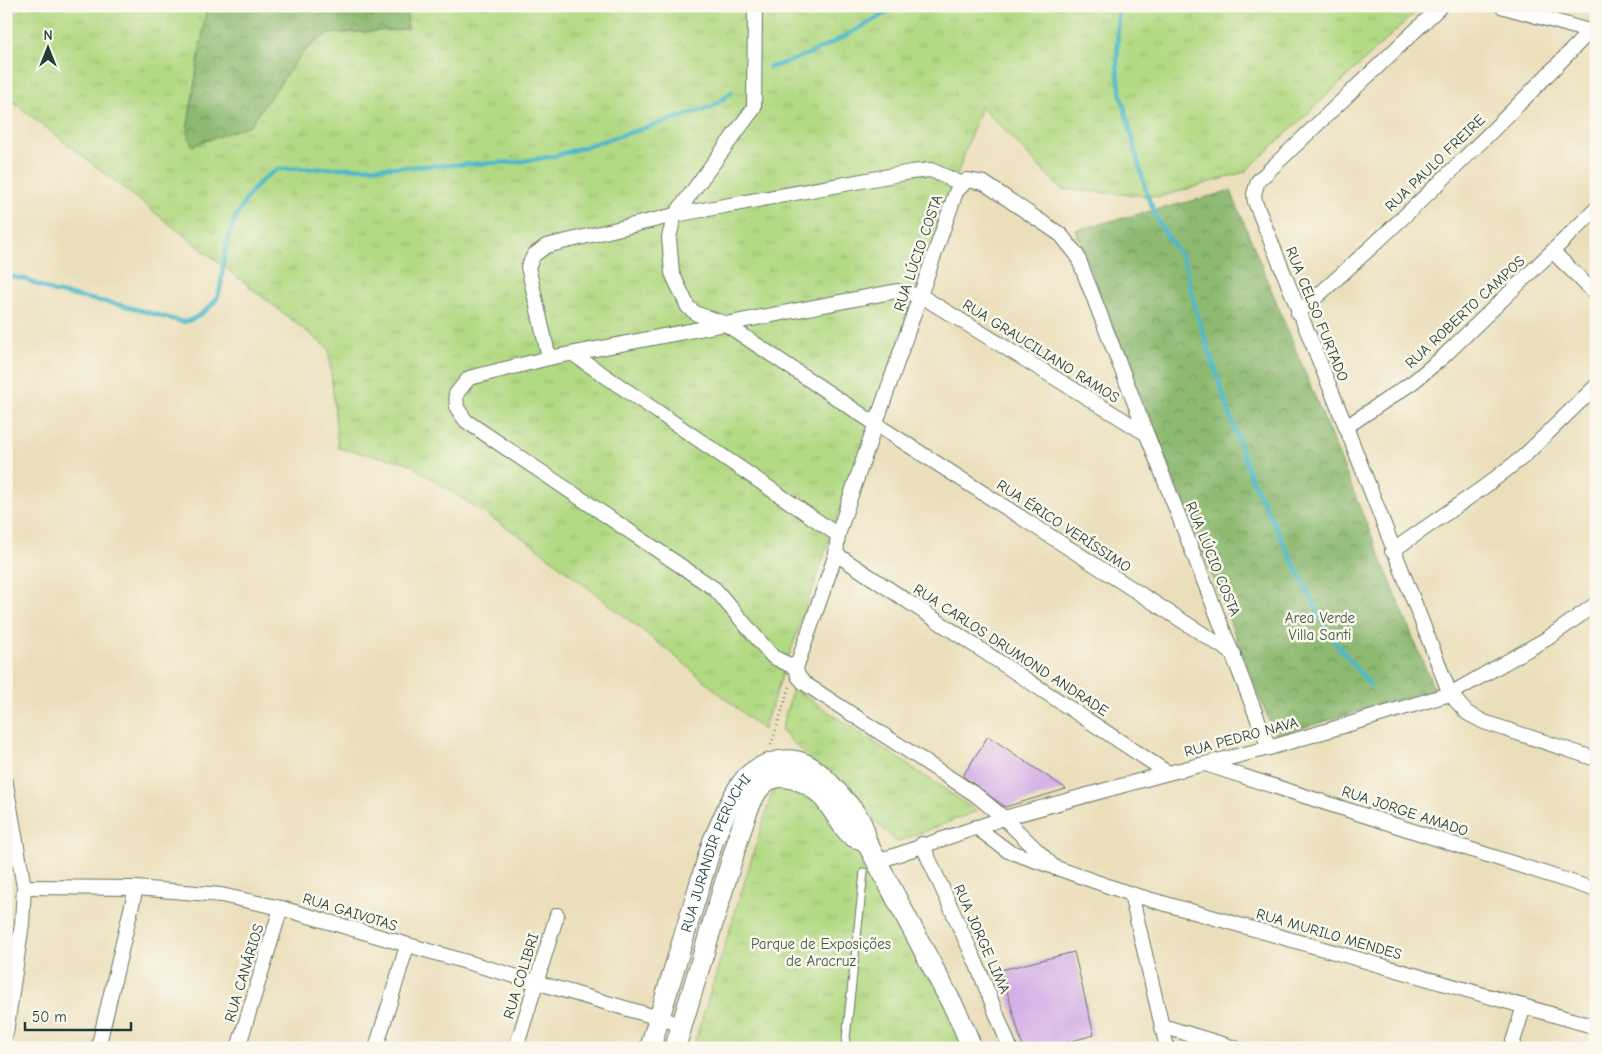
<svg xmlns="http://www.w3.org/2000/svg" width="1602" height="1054" font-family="'Comic Neue',sans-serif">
<defs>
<pattern id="grass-tufts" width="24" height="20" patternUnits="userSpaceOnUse" patternTransform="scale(1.25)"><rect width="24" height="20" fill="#b2d983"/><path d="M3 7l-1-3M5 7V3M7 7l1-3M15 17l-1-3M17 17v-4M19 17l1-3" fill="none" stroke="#99bb72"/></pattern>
<pattern id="forest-crowns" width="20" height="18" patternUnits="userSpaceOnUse" patternTransform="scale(1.25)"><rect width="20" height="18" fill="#8db971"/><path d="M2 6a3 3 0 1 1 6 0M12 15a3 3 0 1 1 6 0" fill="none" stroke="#73985e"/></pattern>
</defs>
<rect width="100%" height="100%" fill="#fbf7ec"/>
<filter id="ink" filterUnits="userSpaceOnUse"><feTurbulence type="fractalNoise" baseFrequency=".02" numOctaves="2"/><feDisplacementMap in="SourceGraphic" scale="10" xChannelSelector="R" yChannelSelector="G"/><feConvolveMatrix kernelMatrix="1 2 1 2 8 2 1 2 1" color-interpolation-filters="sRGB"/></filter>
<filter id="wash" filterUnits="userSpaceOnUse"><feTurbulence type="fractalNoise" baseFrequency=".0096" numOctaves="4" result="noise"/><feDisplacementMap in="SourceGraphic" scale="20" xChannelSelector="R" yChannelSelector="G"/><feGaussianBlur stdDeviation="1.12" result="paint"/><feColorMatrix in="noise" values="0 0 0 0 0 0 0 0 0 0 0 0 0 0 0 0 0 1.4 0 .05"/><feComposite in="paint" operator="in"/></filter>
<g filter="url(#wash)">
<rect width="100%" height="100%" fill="#ebdfbb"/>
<!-- grass -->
<g fill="url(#grass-tufts)" stroke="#688b5c">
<polygon points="27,6 207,6 187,131 250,124 303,52 327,34 408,29 406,6 1422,6 1245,172 1160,197 1061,189 981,106 763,730 675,656 532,544 406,462 338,448 329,349 6,96 6,19"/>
<polygon points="793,688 977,811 897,842 781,731"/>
<polygon points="797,777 871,855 971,1048 693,1048 772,793 779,782"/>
</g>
<!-- forest -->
<g fill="url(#forest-crowns)" stroke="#567b52">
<polygon points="207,6 406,6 408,29 326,34 303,52 250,125 192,146 187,131"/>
<polygon points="1231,191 1434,689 1275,736 1075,230"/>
</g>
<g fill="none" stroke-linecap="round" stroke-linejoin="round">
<!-- stream -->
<g stroke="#4db9c8" stroke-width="4.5">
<polyline points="1118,6 1117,67 1121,95 1147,195 1159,223 1182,258 1186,268 1196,311 1250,476 1324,624 1335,642 1370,685"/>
<path d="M769 67C812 58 859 28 898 6"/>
<path d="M6 276 25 279 54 292 121 305 183 322C194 321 211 308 217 298 223 285 222 267 225 253 230 222 250 182 279 169L405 167 517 162 555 156 712 107 732 92"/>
</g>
</g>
<g id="blocks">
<!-- building -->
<g fill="#d4afe6">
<polygon points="988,736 1066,789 1005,807 963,776"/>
<polygon points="1074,952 1094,1035 1047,1048 1023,1048 1001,970"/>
</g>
</g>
</g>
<g filter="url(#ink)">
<use href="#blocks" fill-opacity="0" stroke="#667663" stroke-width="1"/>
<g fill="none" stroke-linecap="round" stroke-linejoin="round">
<defs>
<polyline id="lane" points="845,1048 864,872"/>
<g id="street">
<polyline points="755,6 754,108 675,215 669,237 672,273 688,307 697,314 724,323 877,425 1234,654"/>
<polyline points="1441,6 1258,181 1254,194 1255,202 1346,427 1450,694 1467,713 1484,722 1596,759"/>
<polyline points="1501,6 1596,33"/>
<polyline points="1553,252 1596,294"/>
<path d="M1298 313C1400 224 1496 129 1590 31"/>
<polyline points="573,354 838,535"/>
<polyline points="549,358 528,267 534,255 546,246 675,215 911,172 931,170 962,184"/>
<polyline points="1346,427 1413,382 1444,356 1596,209"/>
<polyline points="1392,551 1484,487 1523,457 1596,386"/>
<polyline points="836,554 1168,773"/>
<polyline points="796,668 773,657 715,589 466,421 457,408 456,394 469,378 549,358 897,291 921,296 1145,433"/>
<polyline points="1205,764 1596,890"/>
<polyline points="6,784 24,887 22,924 6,1033"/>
<polyline points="976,827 1008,851 1131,894 1596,1027"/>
<polyline points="922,844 977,965 1010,1048"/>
<polyline points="876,862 1004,818 1168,773 1269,748 1450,694 1548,638 1596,604"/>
<polyline points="1055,868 1004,818 976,795 804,683 798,676 796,668 836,554 838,535 849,501 956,192 967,180 984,183 1061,235 1077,255 1269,748"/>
<polyline points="24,887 136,888 221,895 281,908 683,1025"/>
<polyline points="1131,894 1167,1048"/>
<polyline points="1162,1026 1235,1048"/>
<polyline points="98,1048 136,888"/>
<polyline points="238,1048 281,908"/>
<polyline points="376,1048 407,946"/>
<polyline points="516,1048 557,915"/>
<polyline points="1511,1048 1524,1006"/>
</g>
<g id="secondary">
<path id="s1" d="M650 1048 713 841C722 822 729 800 742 783 755 764 786 754 807 765 819 771 829 783 838 793 851 808 865 821 866 841L959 1017 972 1048"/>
<path d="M675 1048 743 823C751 801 760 771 790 778 800 780 810 785 818 792 830 803 837 819 848 832L854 837 866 841"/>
</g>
</defs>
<!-- lane casing -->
<use href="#lane" stroke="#667663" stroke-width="9"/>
<!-- street casing -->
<use href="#street" stroke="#667663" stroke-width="16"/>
<!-- secondary casing -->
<use href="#secondary" stroke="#667663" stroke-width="22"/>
<!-- path -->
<polyline stroke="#667663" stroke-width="2.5" stroke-dasharray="1 4" stroke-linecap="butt" points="771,745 790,686"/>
<!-- lane -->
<use href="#lane" stroke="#fff" stroke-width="7"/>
<!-- street -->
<use href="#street" stroke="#fff" stroke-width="14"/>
<!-- secondary -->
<use href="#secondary" stroke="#fff" stroke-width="20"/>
</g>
</g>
<g text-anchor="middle" stroke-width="5" stroke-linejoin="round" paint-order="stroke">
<!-- street labels -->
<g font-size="15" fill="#1f3d34" stroke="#fbf7ec">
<text transform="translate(1435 163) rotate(-44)" y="5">RUA PAULO FREIRE</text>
<text transform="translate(918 253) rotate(-71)" y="5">RUA LÚCIO COSTA</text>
<text transform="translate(1465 312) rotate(-43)" y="5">RUA ROBERTO CAMPOS</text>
<text transform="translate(1317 314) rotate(68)" y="5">RUA CELSO FURTADO</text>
<text transform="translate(1041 351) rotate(32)" y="5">RUA GRAUCILIANO RAMOS</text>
<text transform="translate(1064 526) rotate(33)" y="5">RUA ÉRICO VERÍSSIMO</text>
<text transform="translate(1213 559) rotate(68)" y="5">RUA LÚCIO COSTA</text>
<text transform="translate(1011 650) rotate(33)" y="5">RUA CARLOS DRUMOND ANDRADE</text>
<text transform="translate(1241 737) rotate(-15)" y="5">RUA PEDRO NAVA</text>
<text transform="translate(1405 811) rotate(18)" y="5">RUA JORGE AMADO</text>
<text dy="5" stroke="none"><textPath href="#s1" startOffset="206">RUA JURANDIR PERUCHI</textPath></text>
<text transform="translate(350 912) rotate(17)" y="5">RUA GAIVOTAS</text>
<text transform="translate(1329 934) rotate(16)" y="5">RUA MURILO MENDES</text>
<text transform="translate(982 939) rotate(66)" y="5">RUA JORGE LIMA</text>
<text transform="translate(244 973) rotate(-73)" y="5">RUA CANÁRIOS</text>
<text transform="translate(521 976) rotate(-73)" y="5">RUA COLIBRI</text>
</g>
<!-- park labels -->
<g font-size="15" fill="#3c5c44" stroke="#fbf7ec">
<text x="1320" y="623">Area Verde<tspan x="1320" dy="17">Villa Santi</tspan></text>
<text x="821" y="949">Parque de Exposições<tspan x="821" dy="17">de Aracruz</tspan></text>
</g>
</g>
<!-- margin -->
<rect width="1602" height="1054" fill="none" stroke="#fbf7ec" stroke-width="25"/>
<!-- north arrow -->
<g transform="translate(48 48)" stroke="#fbf7ec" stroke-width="4" paint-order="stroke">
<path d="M0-4L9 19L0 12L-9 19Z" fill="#1f3d34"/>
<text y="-8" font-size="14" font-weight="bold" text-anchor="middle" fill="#1f3d34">N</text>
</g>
<!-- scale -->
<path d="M25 1022v8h106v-8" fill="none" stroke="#1f3d34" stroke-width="2.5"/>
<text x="32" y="1022" font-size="15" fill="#1f3d34" stroke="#fbf7ec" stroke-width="4" paint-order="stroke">50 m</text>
</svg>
